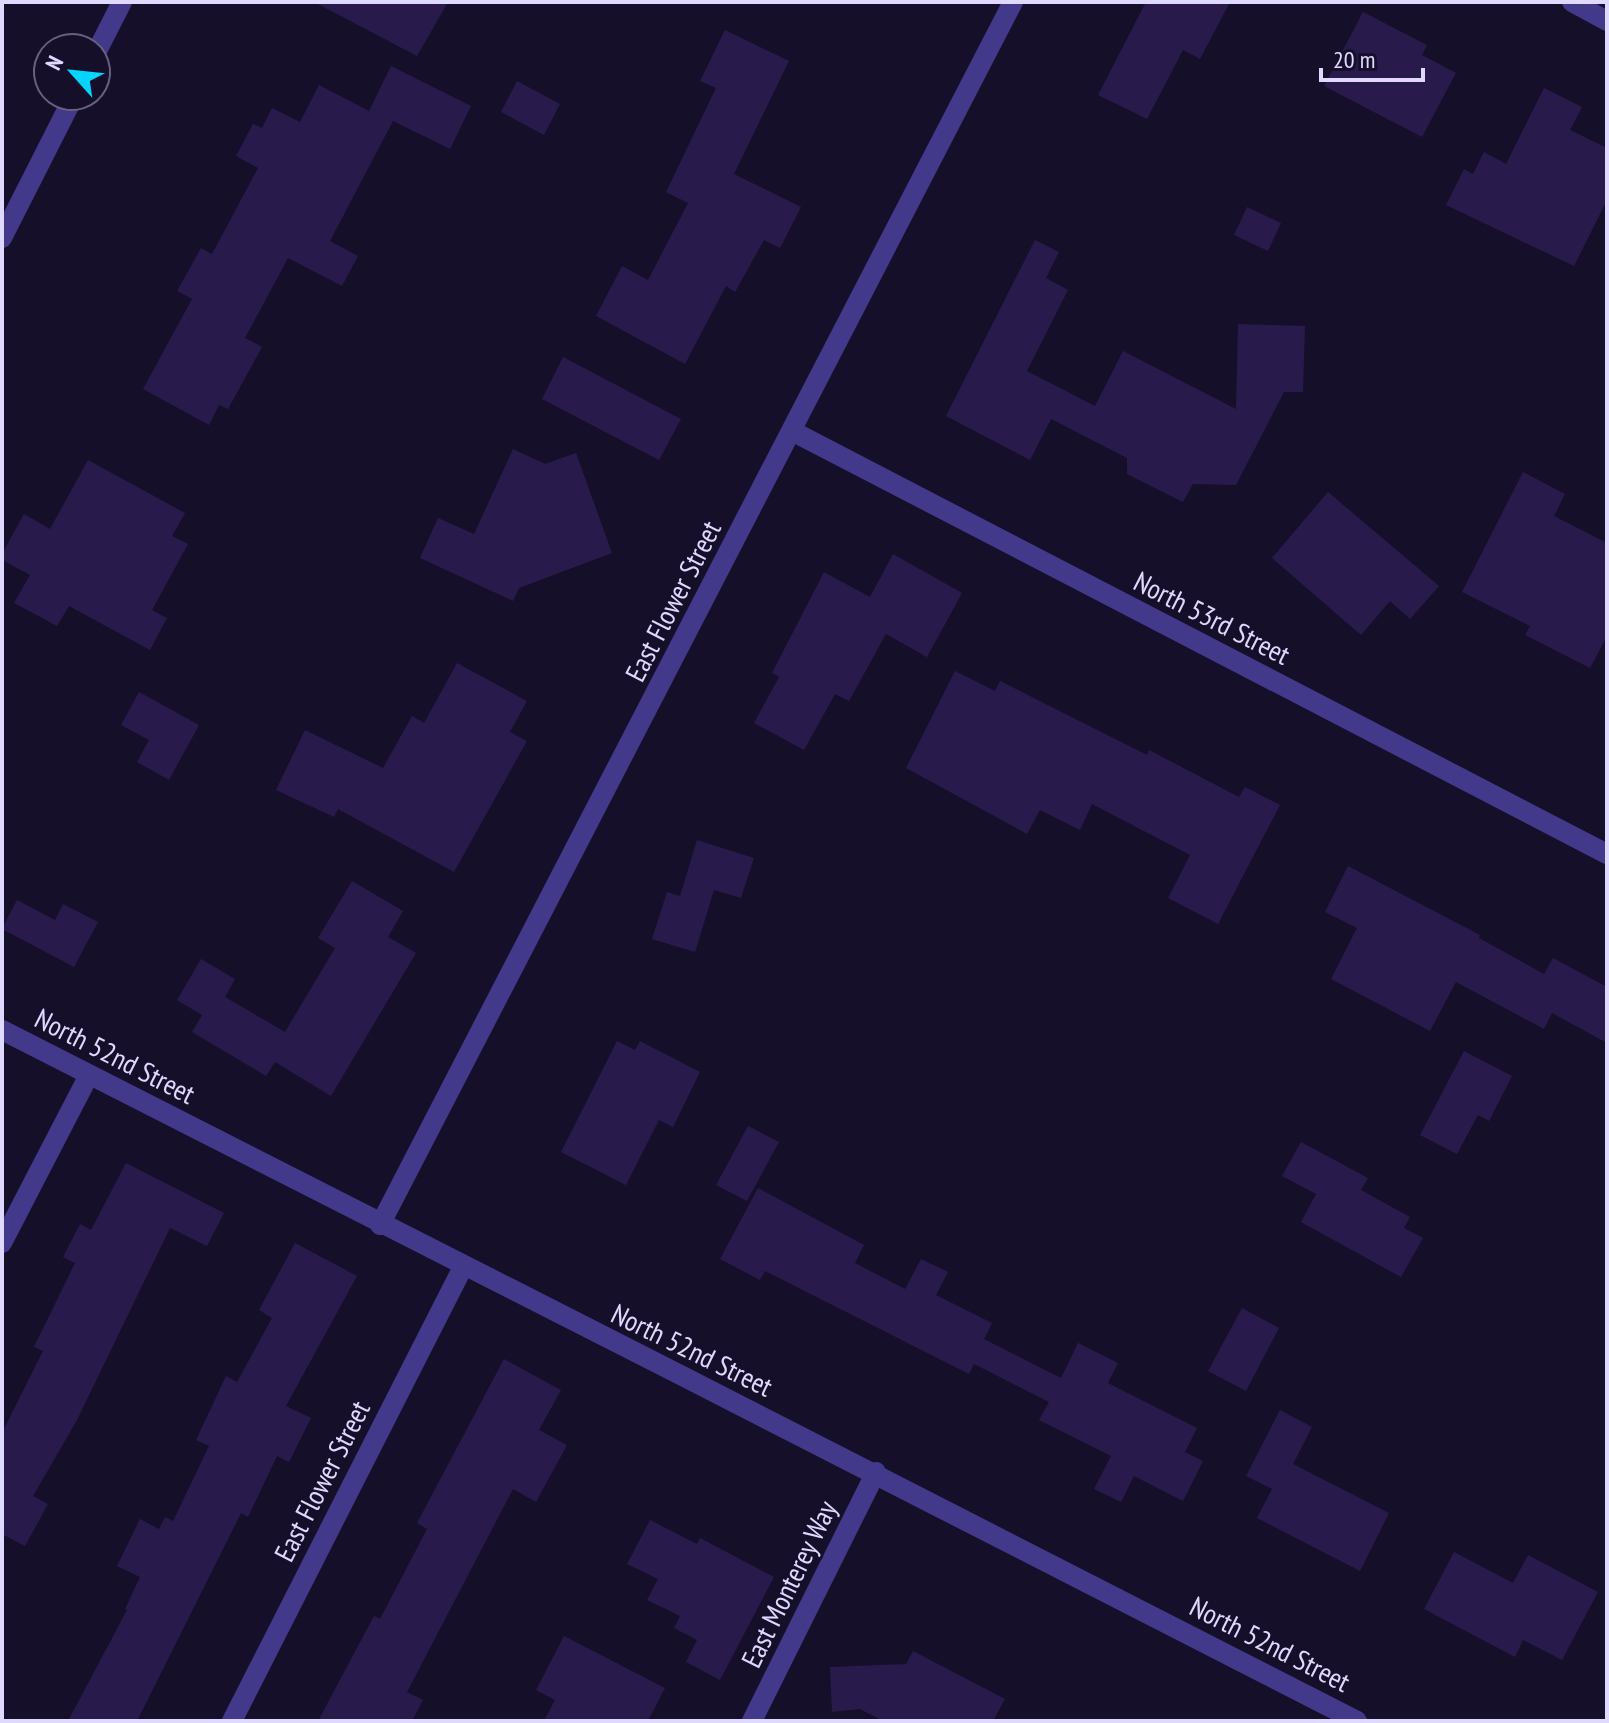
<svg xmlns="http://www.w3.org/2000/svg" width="1609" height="1723" font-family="'PT Sans Narrow',sans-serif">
<rect width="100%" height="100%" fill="#160f2a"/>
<!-- building -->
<g fill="#281b4c">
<polygon points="314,2 448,2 417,56"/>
<polygon points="1146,2 1230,2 1200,59 1183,50 1147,119 1098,95"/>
<polygon points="1363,12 1427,45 1422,55 1456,73 1422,137 1324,86"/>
<polygon points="725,30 789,61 734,174 801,207 780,248 764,240 735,292 726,286 685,364 596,316 622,266 648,280 688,203 666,192 716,88 700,81"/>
<polygon points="391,66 471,106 450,149 393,121 330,241 358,256 342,286 288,258 245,338 262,347 228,409 219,405 209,425 143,389 192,299 177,291 201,248 212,254 258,168 236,156 253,124 262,128 272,108 300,122 319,85 369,111"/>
<polygon points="517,81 560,104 544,135 501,112"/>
<polygon points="1544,88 1582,107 1570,130 1607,148 1607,200 1574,266 1446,205 1464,169 1473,174 1484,152 1506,164"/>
<polygon points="1247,207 1281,223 1268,251 1234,235"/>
<polygon points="1035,240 1059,252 1046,278 1068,290 1027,371 1095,406 1123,351 1236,409 1238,324 1305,326 1303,392 1284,392 1236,485 1193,484 1183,502 1127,474 1127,458 1051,419 1030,460 946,416"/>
<polygon points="563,357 681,419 659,460 542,399"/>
<polygon points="513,449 545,464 576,453 612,553 519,588 513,601 420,558 438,518 474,534"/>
<polygon points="88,460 185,513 172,536 188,544 152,610 167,618 150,650 69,606 57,626 14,603 30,575 2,560 2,554 24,514 50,529"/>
<polygon points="1523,472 1565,494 1554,516 1607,543 1607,636 1590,668 1525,635 1530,626 1462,592"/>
<polygon points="1328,492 1439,586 1410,619 1390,601 1361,635 1272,558"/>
<polygon points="893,554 962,593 927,657 886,634 849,701 835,694 804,750 754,723 779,677 772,673 824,572 870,597"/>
<polygon points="457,663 527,701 510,732 527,741 454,872 338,809 334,817 276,790 305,730 383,768 412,716 424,723"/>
<polygon points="955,671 995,691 1000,681 1147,755 1149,750 1239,797 1245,787 1280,805 1218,924 1168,898 1190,855 1092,804 1080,830 1040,810 1027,834 906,768"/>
<polygon points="139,692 199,725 169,780 137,762 149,740 121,725"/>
<polygon points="697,840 754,858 741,898 714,890 695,952 652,939 667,892 680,896"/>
<polygon points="1348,866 1480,935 1479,938 1544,974 1553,958 1607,987 1607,1043 1552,1013 1544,1029 1456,982 1430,1031 1331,979 1357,928 1325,912"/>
<polygon points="352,881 403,911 388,937 416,953 331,1096 275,1062 266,1076 192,1032 202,1015 177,1000 201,959 235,979 225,997 285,1032 335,948 318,938"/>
<polygon points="17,900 55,920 63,904 98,922 74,967 2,929"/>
<polygon points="617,1041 635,1050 640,1041 700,1072 673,1127 659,1120 626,1185 561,1152"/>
<polygon points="1464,1051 1512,1076 1489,1121 1478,1115 1457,1154 1420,1135"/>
<polygon points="748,1126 779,1142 747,1201 716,1185"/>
<polygon points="1301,1142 1368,1178 1361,1190 1410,1217 1404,1228 1423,1238 1401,1277 1301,1222 1316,1194 1282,1176"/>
<polygon points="126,1163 224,1213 207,1246 170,1228 77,1420 33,1496 48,1504 25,1546 2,1534 2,1433 43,1351 34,1347 75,1263 63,1257 80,1224 91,1230"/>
<polygon points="758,1188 864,1245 855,1263 905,1289 921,1259 948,1272 936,1295 992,1323 984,1339 1061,1378 1078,1343 1118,1363 1108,1383 1197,1428 1185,1452 1203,1461 1183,1501 1134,1476 1121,1502 1094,1489 1111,1456 1039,1420 1049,1402 974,1364 969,1374 765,1271 760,1280 720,1259"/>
<polygon points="295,1243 357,1276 286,1406 311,1418 289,1462 277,1456 248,1517 241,1513 137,1721 68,1721 127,1610 125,1609 140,1577 117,1566 140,1519 159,1529 165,1517 173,1521 209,1446 196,1440 226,1376 237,1382 272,1318 259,1310"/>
<polygon points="1242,1308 1279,1328 1246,1391 1208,1371"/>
<polygon points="504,1359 561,1390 539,1430 567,1445 536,1502 513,1489 407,1692 423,1700 412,1721 318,1721 374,1616 380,1619 427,1529 417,1523"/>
<polygon points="1280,1410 1312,1427 1293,1464 1389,1513 1360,1571 1257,1518 1272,1489 1246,1476"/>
<polygon points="650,1520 697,1544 700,1538 774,1577 720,1680 686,1662 697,1640 674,1628 680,1616 647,1600 658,1579 627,1564"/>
<polygon points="1454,1552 1513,1583 1528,1555 1598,1592 1562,1660 1523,1640 1515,1657 1424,1609"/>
<polygon points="564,1636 665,1688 648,1721 544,1721 555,1700 536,1690"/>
<polygon points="913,1651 1005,1699 993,1721 883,1721 860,1709 832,1712 830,1667 906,1664"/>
</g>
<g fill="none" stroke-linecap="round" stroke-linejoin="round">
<!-- minor -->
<g stroke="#42398b" stroke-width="20">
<polyline points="1572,2 1607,21"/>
<polyline points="792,431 1607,854"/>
<polyline points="380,1225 1013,2"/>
<polyline points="2,1243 89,1075"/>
<polyline points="232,1721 463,1267"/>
<polyline points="752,1721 876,1472"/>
</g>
<!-- tertiary -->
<g stroke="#42398b" stroke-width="20">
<polyline points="96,53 122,2"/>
<polyline points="2,238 74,96"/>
<path d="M2 1030C453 1261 907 1488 1357 1721"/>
</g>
</g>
<g text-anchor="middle" stroke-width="6" stroke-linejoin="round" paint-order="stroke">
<!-- street labels -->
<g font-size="28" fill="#e0d9ff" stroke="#160f2a">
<text transform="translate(673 601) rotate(-63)" y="10">East Flower Street</text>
<text transform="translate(1212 618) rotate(27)" y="10">North 53rd Street</text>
<text transform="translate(115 1056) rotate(27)" y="10">North 52nd Street</text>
<text transform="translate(692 1350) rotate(26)" y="10">North 52nd Street</text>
<text transform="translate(322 1481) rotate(-63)" y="10">East Flower Street</text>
<text transform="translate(789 1584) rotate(-64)" y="10">East Monterey Way</text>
<text transform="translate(1270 1644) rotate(27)" y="10">North 52nd Street</text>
</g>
</g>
<!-- border -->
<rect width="1609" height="1723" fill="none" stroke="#e0d9ff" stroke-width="8"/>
<!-- north arrow -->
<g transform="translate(72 72) rotate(297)"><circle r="38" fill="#160f2a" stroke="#67607f" stroke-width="2"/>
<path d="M0-6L14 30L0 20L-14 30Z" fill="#05d4ff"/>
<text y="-12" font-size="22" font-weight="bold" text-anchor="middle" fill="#e0d9ff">N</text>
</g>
<!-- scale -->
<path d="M1321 68v12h102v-12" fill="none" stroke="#e0d9ff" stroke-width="4"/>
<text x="1333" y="68" font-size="24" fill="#e0d9ff" stroke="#160f2a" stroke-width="6" paint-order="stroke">20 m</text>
</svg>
